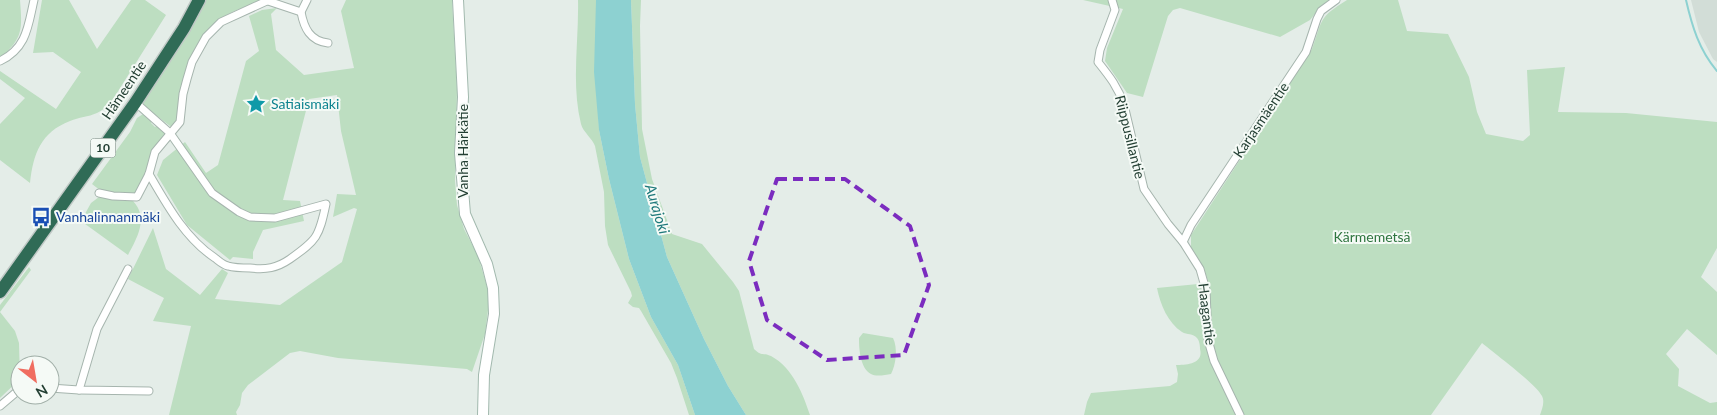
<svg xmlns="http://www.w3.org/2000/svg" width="1717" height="415" font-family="Lato,sans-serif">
<rect width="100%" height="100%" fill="#e4ede8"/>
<!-- built -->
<polygon fill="#d2ddd7" points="1691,0 1717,0 1717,62 1713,59 1699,32"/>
<!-- green -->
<g fill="#bddec1">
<path d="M0 0H20C22 28 24 38 0 58Z"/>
<path d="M42 0H69L97 49 131 0H145L166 15 110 104C106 107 101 111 97 113 88 117 79 117 70 121 41 132 33 154 30 183L0 160V124L25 98 0 79V71L56 109 81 72 53 52 33 53Z"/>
<path d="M206 0H263C249 6 233 10 220 19 197 34 187 66 180 92 177 103 181 116 174 126H170L144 106 142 101Z"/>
<polygon points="346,0 452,0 457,90 455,181 457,205 464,229 478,256 488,290 488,310 485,334 472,372 467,369 338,358 300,351 290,353 248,385 242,393 240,405 236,412 237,415 169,415 191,326 153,321 164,298 128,279 153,228 166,269 200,295 222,269 228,273 215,299 280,305 342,262 357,209 354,208 333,217 337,194 356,195 341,131 337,95 309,99 283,200 300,201 304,221 263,230 253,252 253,259 233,257 230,260 187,225 157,175 163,160 185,142 206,173 218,165 246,61 259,51 249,16 262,10 277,8 271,14 276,50 304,75 354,68 341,11"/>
<path d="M578 0H596L599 130 609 179 629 259 651 317 678 365 695 415H689L677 378 671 363 641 311 639 308 633 307 628 303 632 296 631 292 608 245 605 226 604 192 595 146C592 138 583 132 581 124 571 83 579 41 578 0Z"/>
<path d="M631 0H641L640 26 642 129 652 179 672 234 702 244 733 282 739 291 754 349C762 357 763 352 771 356 793 368 803 394 810 415H746L728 386 704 339 667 257 640 157 635 104Z"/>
<polygon points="1083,0 1330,0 1322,5 1310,20 1280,37 1180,8 1173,10 1168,16 1143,97 1127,93 1105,61 1107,48 1123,9"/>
<path d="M1347 0H1398L1407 31 1448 34 1469 77 1477 112 1486 134 1523 141 1530 135 1527 70 1565 67 1558 112 1626 113 1717 122V248L1701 277 1717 292V355L1687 329 1666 354 1679 369 1678 386 1710 403 1717 402V415H1540C1542 409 1545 402 1542 396 1535 383 1495 354 1482 343L1431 415H1084L1087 402 1091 393 1170 386 1177 382 1178 374 1176 365C1186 365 1204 364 1200 349 1200 345 1199 340 1197 338 1193 333 1187 335 1182 332 1168 323 1160 304 1157 288L1198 284 1208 281 1204 269 1191 247V235L1312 49C1323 19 1318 18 1347 0Z"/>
<polygon points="143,114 148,114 152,121 151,123 155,127 158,125 165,133 151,153 148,173 135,193 132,195 101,191 92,184 130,132 137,118"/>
<path d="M99 197 125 201H133C149 218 137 238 128 255L81 221 91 203Z"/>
<polygon points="29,267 31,270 0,312 0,305"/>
<polygon points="0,312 15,331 19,343 20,379 0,398"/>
<path d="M863 333 893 338C898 348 896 365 891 374 885 375 876 377 871 374 860 368 859 349 859 338Z"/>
</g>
<!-- water -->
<polygon fill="#8dd1d1" points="596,0 631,0 635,104 640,157 667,257 704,339 728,386 746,415 695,415 678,365 651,317 629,259 609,179 599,130 594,72"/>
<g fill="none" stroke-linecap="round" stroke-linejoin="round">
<!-- stream -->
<path stroke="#8dd1d1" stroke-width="2" d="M1686 0C1692 26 1699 50 1717 71"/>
<defs>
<g id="street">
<path d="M307 0 301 12C304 28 310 41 328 43"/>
<path d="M1112 0 1115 10 1100 50 1098 62C1110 77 1118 87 1124 105L1144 189 1168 224 1183 242 1200 269 1206 290 1208 340 1214 361 1240 415"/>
<polyline points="268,1 301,12"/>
<path d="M0 61C27 48 28 26 34 0"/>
<path d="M135 102 170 133 212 193 239 212 250 217 275 218 326 204C319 237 317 240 290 259 277 268 266 270 250 268 243 268 235 268 228 266 223 265 219 261 215 258 185 238 167 205 149 174"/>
<polyline points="99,193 113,196 137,197 149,174 155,152 180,122 183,94 187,79 192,62 206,37 221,22 269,0"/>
<polyline points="1183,242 1191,225 1306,52 1317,19 1321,11 1336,0"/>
<polyline points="50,388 79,390 149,391"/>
<polyline points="79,390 97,329 128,269"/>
<polyline points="0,406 20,389"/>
</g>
<polyline id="secondary" points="458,0 463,97 460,153 465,214 487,264 493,288 494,314 484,375 483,415"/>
<polyline id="highway" points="0,292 135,103 184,28 199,0"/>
</defs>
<!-- street casing -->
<use href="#street" stroke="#a6b5ae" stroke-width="9"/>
<!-- secondary casing -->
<use href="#secondary" stroke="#a2b9ae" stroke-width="12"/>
<!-- highway casing -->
<use href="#highway" stroke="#c1c9c6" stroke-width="15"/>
<!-- street -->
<use href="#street" stroke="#fff" stroke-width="7"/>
<!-- secondary -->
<use href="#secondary" stroke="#fff" stroke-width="10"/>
<!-- highway -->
<use href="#highway" stroke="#306b56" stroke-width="12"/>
</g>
<!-- marked area -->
<path fill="none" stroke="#7b2cbf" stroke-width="4" stroke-dasharray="10 6" stroke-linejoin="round" d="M777 179H845L910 226 929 285 904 355 827 360 767 320 749 261Z"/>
<!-- icons -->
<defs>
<symbol id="sight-bare" viewBox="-9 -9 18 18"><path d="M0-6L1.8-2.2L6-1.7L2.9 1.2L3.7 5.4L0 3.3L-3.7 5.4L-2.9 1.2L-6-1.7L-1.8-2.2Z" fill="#0f9aa8" stroke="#f5faf6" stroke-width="2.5" paint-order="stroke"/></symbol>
<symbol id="bus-bare" viewBox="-9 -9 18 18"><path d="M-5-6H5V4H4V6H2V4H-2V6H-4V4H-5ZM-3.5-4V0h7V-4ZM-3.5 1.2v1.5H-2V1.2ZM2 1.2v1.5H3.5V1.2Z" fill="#1a4fb4" stroke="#f5faf6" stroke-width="2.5" paint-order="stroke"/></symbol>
</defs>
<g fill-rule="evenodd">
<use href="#sight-bare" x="242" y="90" width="28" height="28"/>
<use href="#bus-bare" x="27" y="203" width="28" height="28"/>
</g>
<g text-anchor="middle" stroke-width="4" stroke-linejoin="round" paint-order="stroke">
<!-- shield labels -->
<rect fill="#f5faf6" stroke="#62776e" stroke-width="1" x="90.5" y="138.5" width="25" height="19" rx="4"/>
<g font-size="12" font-weight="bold" fill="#233f33">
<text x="103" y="152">10</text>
</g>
<!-- street labels -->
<g font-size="14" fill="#233f33" stroke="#f5faf6">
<text transform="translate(124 90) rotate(-56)" y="5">Hämeentie</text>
<text transform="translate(1261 120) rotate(-56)" y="5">Karjasmäentie</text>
<text transform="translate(1130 137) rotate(76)" y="5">Riippusillantie</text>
<text transform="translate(463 151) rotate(-90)" y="5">Vanha Härkätie</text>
<text transform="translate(1207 314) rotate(83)" y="5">Haagantie</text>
</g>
<!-- culture labels -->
<g font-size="14" fill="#0d838f" stroke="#f5faf6" text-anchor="start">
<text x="271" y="109">Satiaismäki</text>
</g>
<!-- transit labels -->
<g font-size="14" fill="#164399" stroke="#f5faf6" text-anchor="start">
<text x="56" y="222">Vanhalinnanmäki</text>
</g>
<!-- park labels -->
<g font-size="14" fill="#2e753f" stroke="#f5faf6">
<text x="1372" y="242">Kärmemetsä</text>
</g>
<!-- water labels -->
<g font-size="15" font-style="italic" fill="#1e797b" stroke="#f5faf6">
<text transform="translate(657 209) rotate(73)" y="5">Aurajoki</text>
</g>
</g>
<!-- north arrow -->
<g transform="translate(35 380) rotate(149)"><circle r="24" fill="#f5faf6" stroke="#a1afa8"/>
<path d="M0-4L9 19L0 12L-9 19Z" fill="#f06d60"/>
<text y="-8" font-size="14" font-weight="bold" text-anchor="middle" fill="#233f33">N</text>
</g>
</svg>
